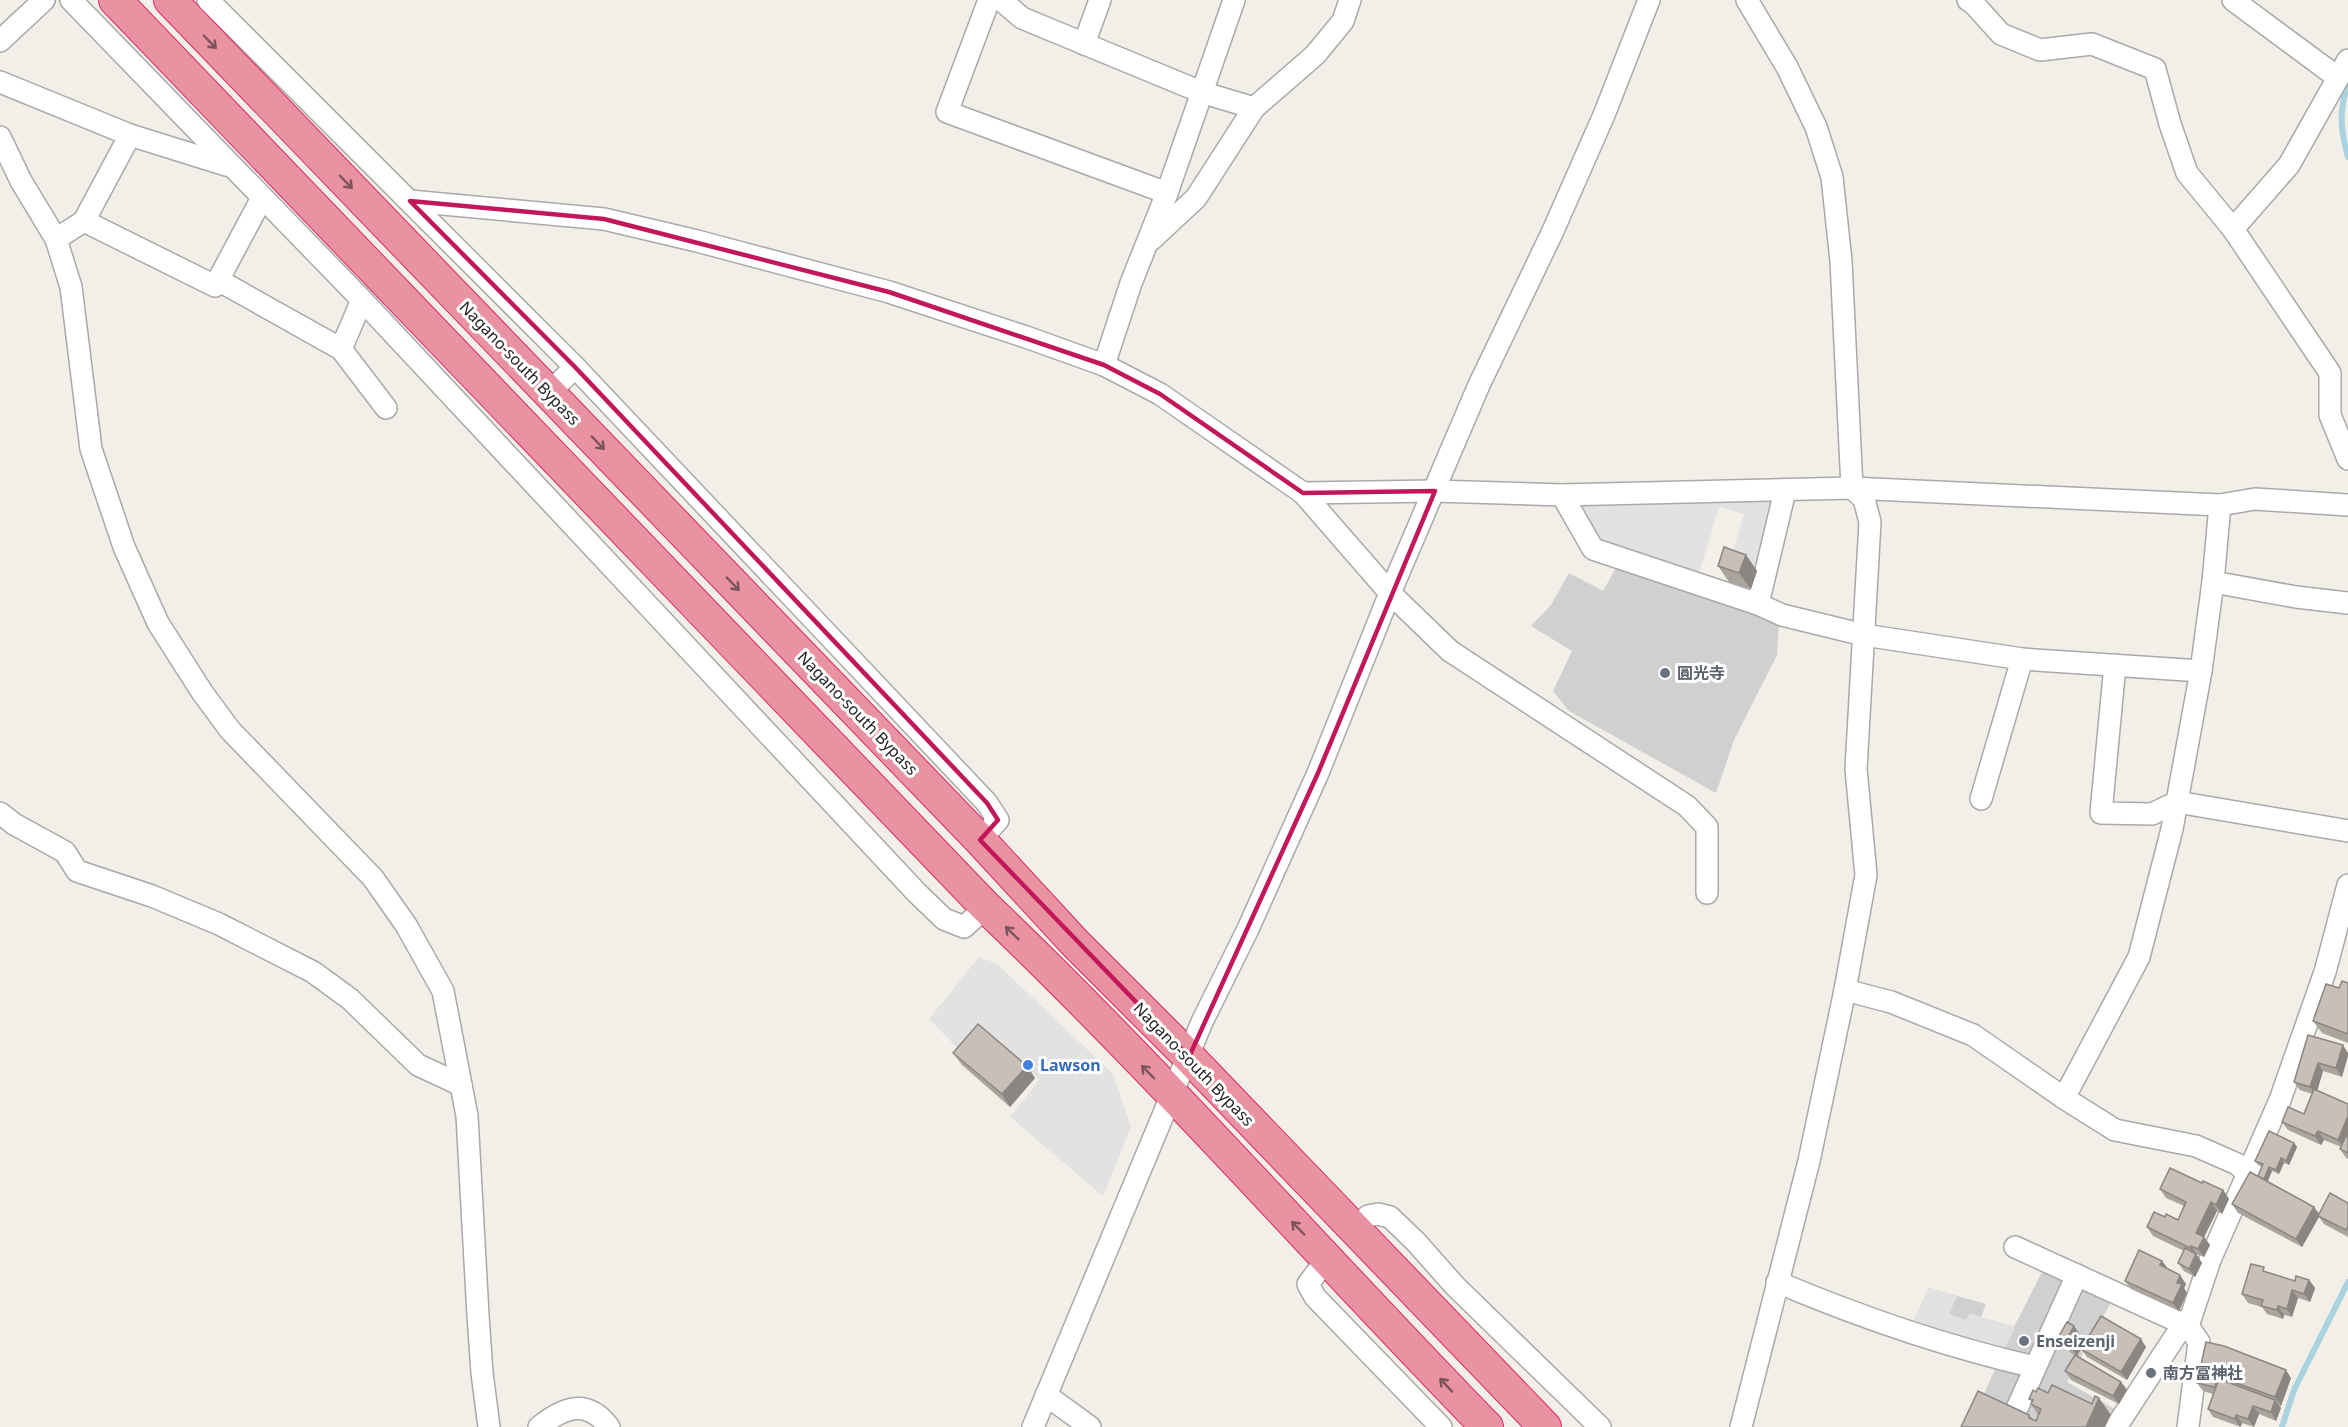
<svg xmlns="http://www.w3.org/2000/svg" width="2348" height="1427" font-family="'Noto Sans','Noto Sans JP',sans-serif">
<rect width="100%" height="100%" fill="#f2efe9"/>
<!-- religious -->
<g fill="#d0d0d0">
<polygon points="1618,564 1779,620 1777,655 1734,740 1716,793 1569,711 1553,691 1572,651 1531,626 1551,605 1569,573 1603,591"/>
<polygon points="2046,1264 2115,1295 2067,1382 2118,1411 2122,1427 1970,1427 2001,1355 1911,1326 1929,1288 1986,1304 1981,1317 2014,1327"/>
</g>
<!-- parking -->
<g fill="#e2e2e2">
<polygon points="1778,501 1762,568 1731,559 1744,514 1719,507 1697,580 1598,546 1575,502"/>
<polygon points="979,957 996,963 1113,1074 1131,1127 1103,1196 1010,1117 1040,1079 986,1033 964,1055 929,1019"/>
<polygon points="1929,1288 1957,1296 1949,1314 1966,1320 1970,1313 2015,1328 2001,1355 1911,1326"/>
</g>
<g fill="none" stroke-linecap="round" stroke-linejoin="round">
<!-- stream -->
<g stroke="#aad3df" stroke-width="6">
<path d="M2348 82C2339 112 2340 128 2348 157"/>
<polyline points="2282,1427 2294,1390 2348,1282"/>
</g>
<defs>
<g id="minor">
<polyline points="71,0 362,300 917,893 944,919 964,927 986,907"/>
<polyline points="208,0 575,367 987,803 998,820 980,840"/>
<polyline points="989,0 947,112 1167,193"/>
<polyline points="1001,0 1022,18 1201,92 1254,108"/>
<polyline points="1968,0 1973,3 2001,34 2040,50 2092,44 2155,69 2170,124 2187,173 2233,229 2330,373 2330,415 2348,459"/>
<polyline points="2233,0 2337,77"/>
<polyline points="0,41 44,0"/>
<polyline points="1084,44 1100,0"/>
<polyline points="0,82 130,135 226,165"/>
<polyline points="0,137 21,181 56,239 71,287 91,449 124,547 158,623 202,692 230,730 373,878 406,925 443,991 467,1116 478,1315 482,1373 489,1427"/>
<polyline points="410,201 604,219 697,241 889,292 1026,337 1104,365 1160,394 1303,493 1390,593 1450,651 1687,806 1707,827 1707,893"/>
<polyline points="84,221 215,286 262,198"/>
<polyline points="2233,229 2289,165 2348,60"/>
<polyline points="56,239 84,221 130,135"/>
<polyline points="1152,239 1196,198 1254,108 1315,55 1343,21 1350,0"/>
<polyline points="218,280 341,349 386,408"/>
<polyline points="341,349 362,300"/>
<polyline points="1104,365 1131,283 1167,193 1234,0"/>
<polyline points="549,393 575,367"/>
<polyline points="1303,493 1435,491 1562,495 1852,488 2220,505 2255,499 2348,505"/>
<polyline points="1562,495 1593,549 1758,604 1782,615 1864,635 2022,659 2201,671"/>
<polyline points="2213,582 2296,597 2348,603"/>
<polyline points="1758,604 1785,491"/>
<polyline points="2115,665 2101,813 2152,814 2177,802 2348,831"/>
<polyline points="1981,799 2022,659"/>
<polyline points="0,813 14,824 65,852 77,871 152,896 219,924 313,972 350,999 418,1065 461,1085"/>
<polyline points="1845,990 1891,1002 1973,1035 2064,1098 2115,1130 2196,1146 2237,1164 2247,1173"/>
<polyline points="2064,1098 2139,957 2172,829 2201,671 2213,582 2220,505"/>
<polyline points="1355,1229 1368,1216 1378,1214 1390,1217 1416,1242 1455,1286 1600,1427"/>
<polyline points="2015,1247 2188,1326"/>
<polyline points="1327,1259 1308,1284 1315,1297 1441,1427"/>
<path d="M1777 1282C1860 1317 1947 1347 2035 1367"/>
<polyline points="1046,1395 1090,1427"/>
<polyline points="2014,1415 2077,1275"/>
<path d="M539 1427C564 1407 587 1398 609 1427"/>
<polyline points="1033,1427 1202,1022 1248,929 1318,773 1390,593 1479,385 1552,233 1604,115 1649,0"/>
<polyline points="1741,1427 1809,1161 1845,990 1866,875 1856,769 1870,522 1864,499 1852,488 1841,261 1832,177 1816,127 1787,67 1747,0"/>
<polyline points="2116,1427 2180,1329 2188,1326"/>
<polyline points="2188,1427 2199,1342 2188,1326 2210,1260 2280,1100 2325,972 2348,885"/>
</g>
<g id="highway">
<path d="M115 0 986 907C1160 1073 1319 1255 1487 1427"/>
<polyline points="170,0 980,840 1075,943 1189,1057 1545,1427"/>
</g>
</defs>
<!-- minor casing -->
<use href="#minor" stroke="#a9a9a9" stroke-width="24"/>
<!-- highway casing -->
<use href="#highway" stroke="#dc2a67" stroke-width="34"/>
<!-- minor -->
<use href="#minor" stroke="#fff" stroke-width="21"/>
<!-- highway -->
<use href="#highway" stroke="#e892a2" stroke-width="32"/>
</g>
<!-- wall -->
<g fill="#aba49e">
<polygon points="1746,555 1757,571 1751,589 1729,582 1718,566"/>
<polygon points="2348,983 2348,1043 2322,1033 2313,1021 2339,988"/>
<polygon points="2308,1035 2343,1045 2342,1077 2323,1071 2317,1091 2348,1104 2348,1159 2346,1158 2340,1149 2341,1147 2324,1140 2321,1145 2288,1130 2282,1122 2304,1114 2312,1094 2300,1090 2294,1082"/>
<polygon points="953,1053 1027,1066 1035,1078 1010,1107 962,1065"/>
<polygon points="2294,1143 2297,1147 2289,1165 2284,1163 2279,1174 2272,1171 2268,1181 2314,1207 2319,1214 2348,1203 2348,1237 2324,1224 2319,1217 2302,1247 2238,1213 2232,1204 2258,1176 2262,1167 2258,1165 2255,1161"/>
<polygon points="2202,1183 2223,1190 2229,1199 2222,1214 2217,1211 2204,1237 2210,1245 2204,1257 2197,1254 2197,1255 2202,1263 2195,1277 2184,1271 2178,1263 2184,1251 2153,1236 2147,1227 2178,1220 2184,1206 2166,1198 2160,1189"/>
<polygon points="2162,1261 2168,1269 2186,1284 2184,1288 2187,1293 2179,1311 2131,1289 2125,1281"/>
<polygon points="2268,1273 2295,1281 2309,1280 2315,1288 2310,1302 2298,1298 2292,1317 2284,1315 2283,1319 2267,1314 2262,1307 2248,1303 2242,1294"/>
<polygon points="2074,1326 2085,1342 2146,1347 2127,1380 2087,1357 2081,1349 2077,1356 2121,1382 2127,1390 2119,1404 2071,1380 2065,1371 2075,1355 2071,1353 2059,1336"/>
<polygon points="2206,1342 2291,1378 2281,1406 2279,1405 2281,1408 2276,1421 2259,1414 2254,1427 2242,1423 2241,1427 2213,1417 2208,1409 2213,1394 2203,1391 2197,1383"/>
<polygon points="2036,1392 2048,1393 2111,1415 1961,1427 2029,1415 2033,1419 2036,1421 2038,1415 2031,1404 2032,1402 2029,1399"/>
</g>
<!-- shaded-wall -->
<g fill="#8b8681">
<polygon points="1746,555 1757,571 1751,589 1739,573"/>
<polygon points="2343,1045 2348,1053 2348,1056 2342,1077 2336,1068"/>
<polygon points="2318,1063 2323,1071 2316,1095 2310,1087"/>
<polygon points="1027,1066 1035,1078 1010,1107 1002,1094"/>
<polygon points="2348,1116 2348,1138 2344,1148 2338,1140"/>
<polygon points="2318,1131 2324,1140 2321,1145 2315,1136"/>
<polygon points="2294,1143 2297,1147 2289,1165 2286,1161"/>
<polygon points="2281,1158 2284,1163 2279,1174 2276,1170"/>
<polygon points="2269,1167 2272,1171 2266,1185 2263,1180"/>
<polygon points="2223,1190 2229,1199 2222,1214 2216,1205"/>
<polygon points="2211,1202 2217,1211 2204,1237 2210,1245 2204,1257 2198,1249 2196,1233"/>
<polygon points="2314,1207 2320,1215 2302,1247 2296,1239"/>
<polygon points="2191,1246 2202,1263 2195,1277 2189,1269 2196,1256 2190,1248"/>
<polygon points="2162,1261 2168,1269 2160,1265"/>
<polygon points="2180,1275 2186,1284 2184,1288 2187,1293 2179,1311 2173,1303 2177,1283"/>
<polygon points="2309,1280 2315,1288 2310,1302 2304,1294"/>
<polygon points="2292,1290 2298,1298 2292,1317 2287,1309"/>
<polygon points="2278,1306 2284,1315 2283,1319 2277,1310"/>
<polygon points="2074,1326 2085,1342 2077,1356 2066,1340"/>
<polygon points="2141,1339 2146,1347 2127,1380 2121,1372"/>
<polygon points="2286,1370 2291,1378 2281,1406 2275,1397"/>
<polygon points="2121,1382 2127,1390 2119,1404 2113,1396"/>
<polygon points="2099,1398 2111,1415 2105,1427 2086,1427"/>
<polygon points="2275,1400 2281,1408 2276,1421 2271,1412"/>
<polygon points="2253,1406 2259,1414 2254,1427 2248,1419"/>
<polygon points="2236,1415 2242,1423 2240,1427 2235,1419"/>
</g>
<!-- building -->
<g fill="#c7bfb8" stroke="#8b8681" stroke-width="1.5">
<polygon points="1724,547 1746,555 1739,573 1718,566"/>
<polygon points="2342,981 2348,983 2348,1034 2313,1021 2326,984 2339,988"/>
<polygon points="978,1024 1027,1066 1002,1094 953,1053"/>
<polygon points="2308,1035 2343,1045 2336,1068 2318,1063 2310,1087 2294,1082"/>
<polygon points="2314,1089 2348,1104 2348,1116 2338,1140 2318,1131 2315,1136 2282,1122 2288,1107 2304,1114"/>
<polygon points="2269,1131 2294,1143 2286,1161 2281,1158 2276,1170 2269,1167 2264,1179 2258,1176 2263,1164 2255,1161"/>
<polygon points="2346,1136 2348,1137 2348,1153 2340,1149"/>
<polygon points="2170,1168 2202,1183 2203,1181 2223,1190 2216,1205 2211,1202 2196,1233 2204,1237 2198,1249 2191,1246 2190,1248 2147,1227 2154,1212 2165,1217 2166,1214 2178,1220 2186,1202 2160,1189"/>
<polygon points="2250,1172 2314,1207 2296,1239 2232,1204"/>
<polygon points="2330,1193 2348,1203 2348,1228 2347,1228 2346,1230 2318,1216"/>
<polygon points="2185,1248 2196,1254 2189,1269 2178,1263"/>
<polygon points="2139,1250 2162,1261 2160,1265 2180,1275 2177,1283 2182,1284 2173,1303 2125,1281"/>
<polygon points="2251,1264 2264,1267 2263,1271 2295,1281 2296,1276 2309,1280 2304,1294 2292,1290 2287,1309 2278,1306 2277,1310 2261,1306 2263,1300 2242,1294"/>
<polygon points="2101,1316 2141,1339 2121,1372 2081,1349"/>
<polygon points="2067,1322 2074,1326 2066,1340 2059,1336"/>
<polygon points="2206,1342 2224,1346 2286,1370 2275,1397 2217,1376 2215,1387 2197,1383"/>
<polygon points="2075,1355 2121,1382 2113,1396 2065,1371"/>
<polygon points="2219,1379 2275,1400 2271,1412 2253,1406 2248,1419 2236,1415 2235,1419 2208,1409"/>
<polygon points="2052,1385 2092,1404 2095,1396 2099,1398 2086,1427 1961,1427 1978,1391 2029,1415 2029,1418 2036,1421 2041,1409 2031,1404 2033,1400 2029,1399 2033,1390 2036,1392 2038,1388 2048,1393"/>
</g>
<!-- one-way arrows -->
<defs><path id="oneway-shaft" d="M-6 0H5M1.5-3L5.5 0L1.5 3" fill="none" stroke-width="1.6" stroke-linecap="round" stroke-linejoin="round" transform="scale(1.5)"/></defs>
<g stroke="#7b545c">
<use href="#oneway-shaft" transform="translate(210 42) rotate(46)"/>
<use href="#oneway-shaft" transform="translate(346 182) rotate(46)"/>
<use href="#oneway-shaft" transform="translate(598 443) rotate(46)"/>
<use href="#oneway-shaft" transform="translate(733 584) rotate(46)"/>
<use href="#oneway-shaft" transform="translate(1012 933) rotate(-136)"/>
<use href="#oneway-shaft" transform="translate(1148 1072) rotate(-134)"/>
<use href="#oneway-shaft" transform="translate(1298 1228) rotate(-134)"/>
<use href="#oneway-shaft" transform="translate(1446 1385) rotate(-133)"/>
</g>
<!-- marked area -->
<path fill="none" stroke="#c2185b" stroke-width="4.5" stroke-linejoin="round" d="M410 201 604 219 889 292 1104 365 1160 394 1303 493 1435 491 1318 773 1189 1057 980 840 998 820 987 803 575 367Z"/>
<!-- markers -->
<g fill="#6b7280" stroke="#fff" stroke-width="2">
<circle cx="1665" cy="673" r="6"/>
<circle cx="2024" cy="1341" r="6"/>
<circle cx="2151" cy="1373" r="6"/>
</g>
<circle fill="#3f7fe0" stroke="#fff" stroke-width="2" cx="1028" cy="1065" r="6"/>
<g text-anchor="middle" stroke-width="6" stroke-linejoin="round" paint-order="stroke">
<!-- street labels -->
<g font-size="16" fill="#222" stroke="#fff">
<text transform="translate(520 363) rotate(46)" y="6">Nagano-south Bypass</text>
<text transform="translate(858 713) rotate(46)" y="6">Nagano-south Bypass</text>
<text transform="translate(1194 1064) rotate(46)" y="6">Nagano-south Bypass</text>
</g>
<!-- worship labels -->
<g font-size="16" font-weight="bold" fill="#5b616d" stroke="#fff" text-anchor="start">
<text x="1677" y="679">圓光寺</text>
<text x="2036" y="1347">Enseizenji</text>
<text x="2163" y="1379">南方冨神社</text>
</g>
<!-- shop labels -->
<g font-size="16" font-weight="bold" fill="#366cbe" stroke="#fff" text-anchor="start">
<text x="1040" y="1071">Lawson</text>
</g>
</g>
</svg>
